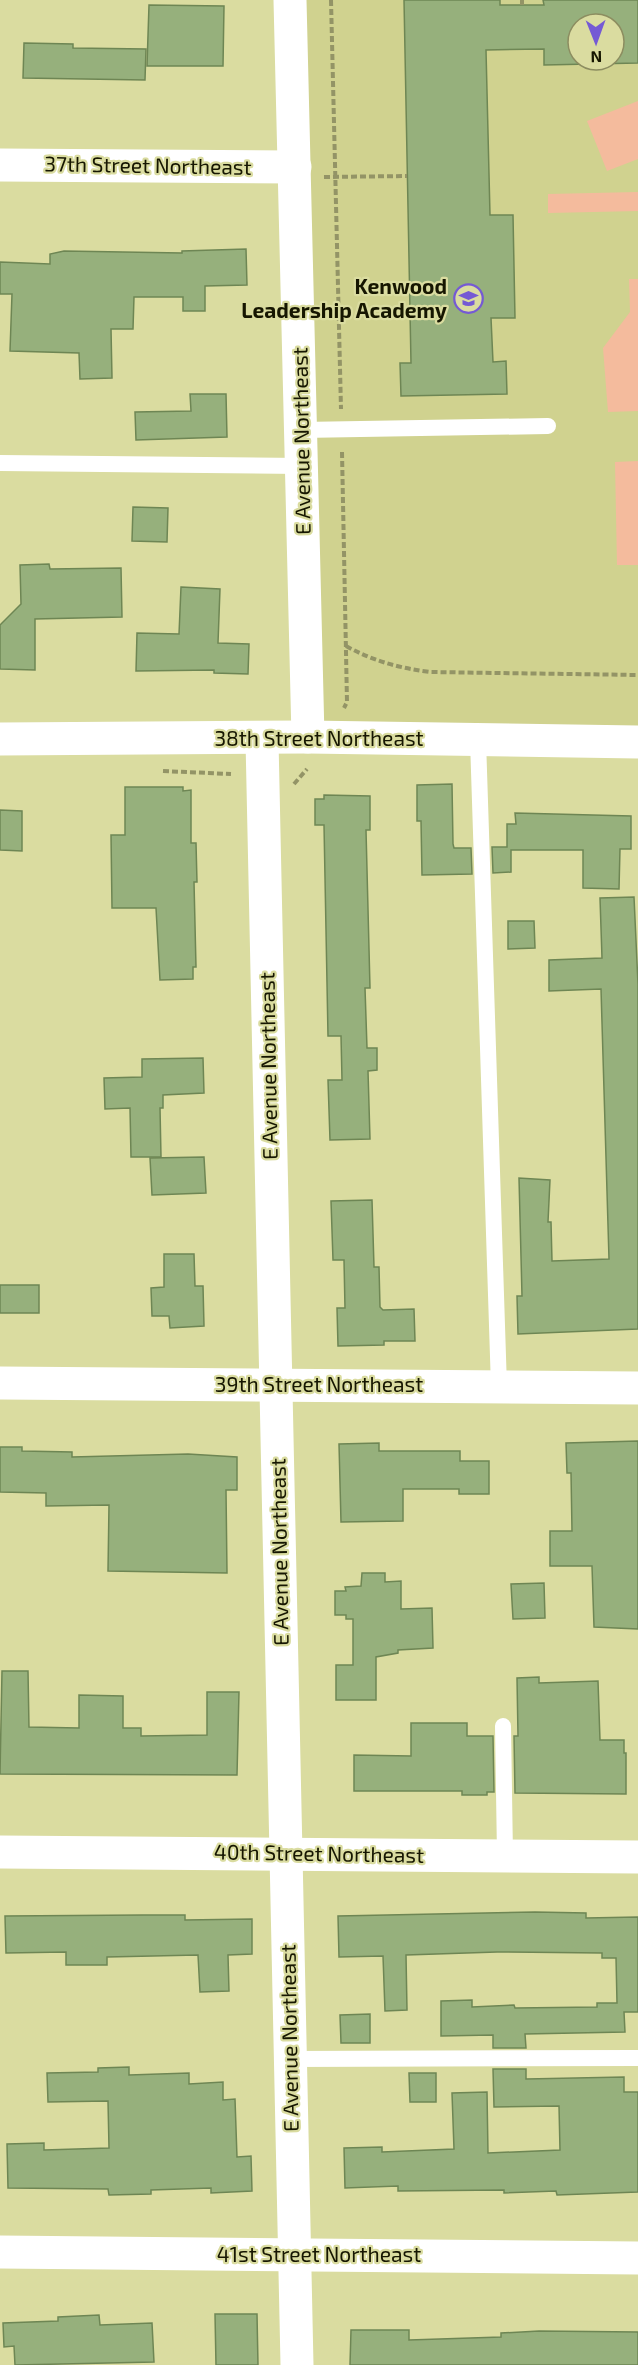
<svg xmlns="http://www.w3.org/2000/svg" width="638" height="2365" font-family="'Exo 2',sans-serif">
<rect width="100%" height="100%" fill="#dadca0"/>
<!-- built -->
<path fill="#d0d28f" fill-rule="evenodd" d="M298 0H638V742L308 737ZM578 24H614V60H578Z"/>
<!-- green -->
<g fill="#f4bb9d">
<polygon points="638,101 638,159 607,171 587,121"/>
<polygon points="638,192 638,211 548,213 548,194"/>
<polygon points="629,279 638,279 638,411 608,412 603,348 630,312"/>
<polygon points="638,461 638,565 617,565 615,462"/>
</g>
<!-- building -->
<g fill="#96b07c" stroke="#6e8654" stroke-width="1.5" fill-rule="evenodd">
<path d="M404 0H500V5H544L543 0H638V63L544 65V49L486 50 490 215H513L515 318H491L493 362 506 361 507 394 401 396 400 363H411ZM578 24H614V60H578Z"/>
<polygon points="149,5 224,6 223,66 147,66"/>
<polygon points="24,43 73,44 73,48 146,49 145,80 23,78"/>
<polygon points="246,249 247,285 205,286 205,311 183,311 183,297 134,297 133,329 111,329 112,378 80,379 79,353 10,351 12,294 0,294 0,262 50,264 50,254 64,251 182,253 182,251"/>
<polygon points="190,394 226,394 227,437 136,440 135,412 191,411"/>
<polygon points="133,507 168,508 167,542 132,541"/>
<polygon points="49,564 50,569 121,568 122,617 35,619 35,670 0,669 0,625 21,604 20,565"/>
<polygon points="181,587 220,589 218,643 249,644 248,674 214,673 214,670 136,671 137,633 179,634"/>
<polygon points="452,784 453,844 454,848 471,848 472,874 422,875 421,821 417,821 417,785"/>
<polygon points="125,787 183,787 183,791 191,790 191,843 196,843 197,882 194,882 196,967 193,967 193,979 160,980 156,908 112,908 111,835 125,835"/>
<polygon points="324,795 370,796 370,830 366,830 370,988 365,988 367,1048 377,1048 377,1070 368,1071 370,1139 330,1140 328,1080 342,1080 341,1036 328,1036 324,825 315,825 315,799 324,799"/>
<polygon points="0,810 22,811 22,851 0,850"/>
<polygon points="515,813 631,816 631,849 620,849 619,889 583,888 583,850 511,850 511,872 493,873 492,847 507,847 507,824 516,824"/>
<polygon points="634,897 638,984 638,1329 518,1334 517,1296 522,1296 519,1178 550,1180 548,1222 551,1222 552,1261 609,1259 601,989 549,991 549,960 602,958 600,898"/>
<polygon points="508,921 534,921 535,948 508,949"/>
<polygon points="203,1058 204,1093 163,1095 163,1108 160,1108 161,1157 131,1157 130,1108 105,1109 104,1078 142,1077 142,1059"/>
<polygon points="204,1157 206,1193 152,1195 150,1158"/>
<polygon points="372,1200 374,1267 379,1267 380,1307 383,1310 414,1309 415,1341 384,1341 384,1345 338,1346 337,1308 345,1308 344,1260 333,1260 331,1201"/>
<polygon points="164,1254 194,1254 195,1286 203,1286 204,1326 170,1328 169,1316 152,1316 151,1288 164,1287"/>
<rect x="0" y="1285" width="39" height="28"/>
<polygon points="638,1441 638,1629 594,1627 592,1566 550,1566 550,1531 572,1531 571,1473 567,1473 566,1443"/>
<polygon points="379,1443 379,1451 460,1451 460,1461 489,1461 489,1494 459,1494 459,1489 403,1489 403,1521 341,1522 339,1444"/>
<polygon points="0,1447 22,1447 22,1451 72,1452 72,1457 188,1454 237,1457 237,1490 226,1490 227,1573 108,1571 109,1505 46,1506 46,1493 0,1492"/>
<polygon points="362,1573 385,1573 385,1582 401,1581 401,1609 432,1608 433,1648 398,1650 398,1653 376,1657 376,1700 336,1700 336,1665 353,1665 353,1619 346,1619 346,1615 335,1615 335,1591 346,1591 345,1587 361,1586"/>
<polygon points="544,1583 545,1618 513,1619 511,1584"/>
<polygon points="2,1671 28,1671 29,1727 79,1728 79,1695 123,1696 123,1728 141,1728 141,1736 207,1735 207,1692 239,1692 237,1775 0,1774"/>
<polygon points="539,1677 539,1683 598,1681 600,1740 624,1740 624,1753 626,1753 626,1794 515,1793 514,1736 518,1736 517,1678"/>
<polygon points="411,1723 467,1723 467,1736 493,1736 494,1792 487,1792 487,1795 462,1795 462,1791 354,1791 354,1755 411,1756"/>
<polygon points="535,1912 586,1913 586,1918 638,1917 638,2012 624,2012 625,2032 525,2034 526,2048 493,2048 493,2035 441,2036 441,2001 472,2000 472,2007 514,2005 515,2008 597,2007 597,2003 617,2003 616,1958 602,1958 602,1953 497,1952 406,1955 407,2010 385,2011 383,1956 339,1957 338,1916"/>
<polygon points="143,1915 185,1915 185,1920 252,1919 252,1954 228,1955 229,1991 200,1992 198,1955 107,1957 107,1965 66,1965 66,1952 6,1953 5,1916"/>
<polygon points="370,2014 370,2043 341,2043 340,2015"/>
<polygon points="129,2067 129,2075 189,2073 189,2084 223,2082 223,2100 235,2099 237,2157 251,2156 252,2191 211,2193 211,2188 151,2190 151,2194 109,2195 108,2189 8,2188 7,2144 44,2143 44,2150 109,2148 108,2101 48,2102 47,2073 98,2072 98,2068"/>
<polygon points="493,2069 526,2069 526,2079 624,2077 624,2092 638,2092 638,2192 557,2195 556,2191 504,2193 504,2190 398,2191 398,2186 345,2188 344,2148 382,2147 382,2152 454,2149 452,2093 487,2092 488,2153 560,2150 559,2106 494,2107"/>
<polygon points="409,2073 436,2073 436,2102 410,2102"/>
<polygon points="215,2314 257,2314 258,2365 216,2365"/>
<polygon points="99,2315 100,2325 152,2323 154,2362 15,2365 14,2346 4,2347 3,2323 58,2321 58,2317"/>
<polygon points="351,2330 409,2330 409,2340 501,2337 501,2333 539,2331 638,2332 638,2365 350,2365"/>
</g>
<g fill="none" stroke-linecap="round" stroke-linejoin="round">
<!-- path -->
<g stroke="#939466" stroke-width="4" stroke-dasharray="6 3" stroke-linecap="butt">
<polyline points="331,0 341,409"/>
<polyline points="522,0 522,5"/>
<polyline points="324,177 407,176"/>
<polyline points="342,452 347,702 344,708"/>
<path d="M346 646C373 661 399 668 430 672L638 675"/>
<polyline points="163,771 231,774"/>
<polyline points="294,784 307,769"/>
</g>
<!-- lane -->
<g stroke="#fff" stroke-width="16">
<polyline points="301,430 548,426"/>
<polyline points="0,463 302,466"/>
<polyline points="478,740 499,1387"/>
<polyline points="503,1726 505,1856"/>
<polyline points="290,2059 638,2058"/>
</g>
<!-- street -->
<g stroke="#fff" stroke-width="33">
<polyline points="290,0 308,737"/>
<polyline points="0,165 295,167"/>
<polyline points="0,739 308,737 638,742"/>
<polyline points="262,740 297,2365"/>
<polyline points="0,1383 638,1388"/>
<polyline points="0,1852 638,1857"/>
<polyline points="0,2252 638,2258"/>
</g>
</g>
<!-- icons -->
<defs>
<symbol id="school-ring" viewBox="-11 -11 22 22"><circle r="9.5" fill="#dadca0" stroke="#755ad4" stroke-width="1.5"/><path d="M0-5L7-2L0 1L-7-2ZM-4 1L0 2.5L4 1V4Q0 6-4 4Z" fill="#755ad4"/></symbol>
</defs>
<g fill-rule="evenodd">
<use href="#school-ring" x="452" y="282" width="33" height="33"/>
</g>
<g text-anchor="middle" stroke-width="4.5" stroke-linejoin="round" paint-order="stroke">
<!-- street labels -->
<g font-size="21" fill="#161601" stroke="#dadca0">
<text transform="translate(148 166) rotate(1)" y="7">37th Street Northeast</text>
<text transform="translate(302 441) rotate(-91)" y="7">E Avenue Northeast</text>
<text x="319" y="746">38th Street Northeast</text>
<text transform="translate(269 1066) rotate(-91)" y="7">E Avenue Northeast</text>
<text x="319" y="1392">39th Street Northeast</text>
<text transform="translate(280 1552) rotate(-91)" y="7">E Avenue Northeast</text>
<text transform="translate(319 1854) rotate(1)" y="7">40th Street Northeast</text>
<text transform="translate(290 2038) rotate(-91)" y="7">E Avenue Northeast</text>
<text x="319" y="2262">41st Street Northeast</text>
</g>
<!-- poi labels -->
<g font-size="21" font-weight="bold" fill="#161601" stroke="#dadca0" text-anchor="end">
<text x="447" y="294">Kenwood<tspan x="447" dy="24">Leadership Academy</tspan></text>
</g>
</g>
<!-- north arrow -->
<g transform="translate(596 42) rotate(179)"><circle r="28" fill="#dadca0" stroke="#8c8d60" stroke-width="1.5"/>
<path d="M0-4.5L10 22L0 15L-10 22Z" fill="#755ad4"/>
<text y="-9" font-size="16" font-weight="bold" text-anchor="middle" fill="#161601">N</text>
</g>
</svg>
